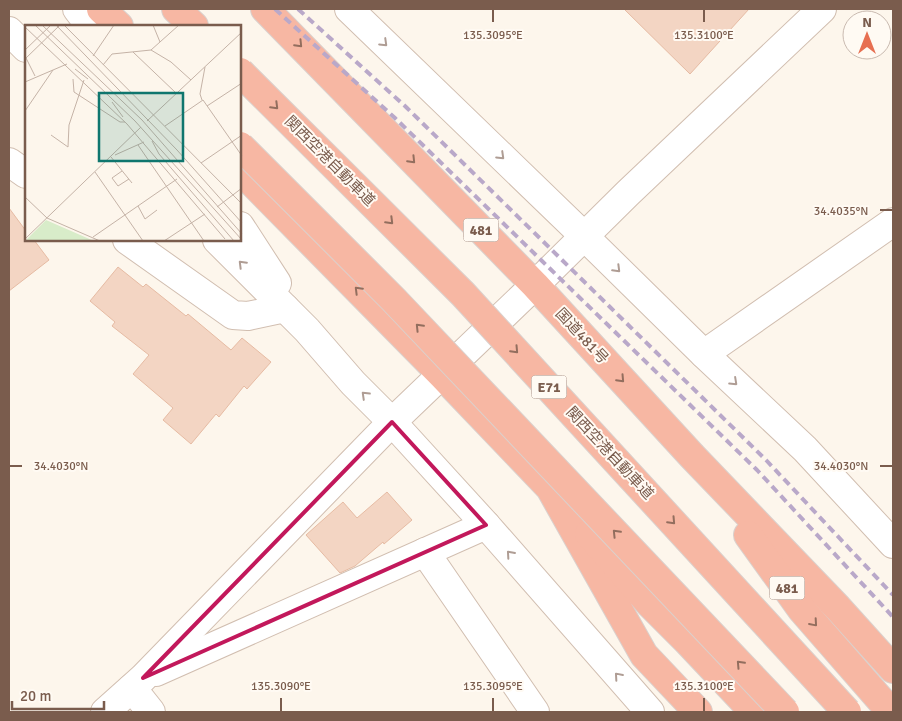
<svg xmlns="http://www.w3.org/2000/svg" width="902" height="721" font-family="Signika,'Noto Sans JP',sans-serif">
<rect width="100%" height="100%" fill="#fdf6ec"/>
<!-- building -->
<g fill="#f3d5c3" stroke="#e6bba3">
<polygon points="624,9 749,9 690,74"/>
<polygon points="9,208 26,231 26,240 34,240 49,260 9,291"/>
<polygon points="118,267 143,287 146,284 186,316 188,314 231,350 242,338 271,362 247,389 244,386 219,417 216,414 191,444 163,420 173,408 133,374 149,355 112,326 115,322 90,301"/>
<polygon points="387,492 412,520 384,544 383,542 355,566 340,573 306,535 343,502 357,518"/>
</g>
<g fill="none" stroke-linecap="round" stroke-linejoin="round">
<defs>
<g id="street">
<polyline points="77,9 90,26"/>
<polyline points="349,9 584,236 704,354 805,449 893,544"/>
<polyline points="9,31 26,48"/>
<polyline points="9,162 26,174"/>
<polyline points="240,226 277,283"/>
<polyline points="127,240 233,315 248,316 285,308"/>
<polyline points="217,240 307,330 353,383 392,422 486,525 650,712"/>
<polyline points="704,354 893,222"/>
<polyline points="425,552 535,712"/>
<polyline points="156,672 486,525"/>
<polyline points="132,688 151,712"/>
<polyline points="105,712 143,678 392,422 535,285 628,193 822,9"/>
</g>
<g id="highway">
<polyline points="101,9 119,26"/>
<polyline points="176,9 194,26"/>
<polyline points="265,9 535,285 692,456 838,608 893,669"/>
<polyline points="240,170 442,375 550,488 644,655 698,712"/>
<polyline points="589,534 650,604 687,641 754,712"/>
<polyline points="748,535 802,610 891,712"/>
</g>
</defs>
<!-- street casing -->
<use href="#street" stroke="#d1beb0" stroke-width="30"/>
<!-- highway casing -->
<use href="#highway" stroke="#dad1cd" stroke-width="30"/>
<!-- street -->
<use href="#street" stroke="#fff" stroke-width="28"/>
<!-- highway -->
<use href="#highway" stroke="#f7b7a3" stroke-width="28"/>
<!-- rail -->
<g stroke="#b9a8c9" stroke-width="4" stroke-dasharray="8 5" stroke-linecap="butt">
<polyline points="275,9 395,118 757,470 893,617"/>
<polyline points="298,9 406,107 766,460 893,595"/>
</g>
<defs>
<g id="highway-bridge">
<polyline points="240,72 463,294 847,712"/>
<polyline points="240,146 393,299 785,712"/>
</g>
</defs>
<!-- highway-bridge casing -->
<use href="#highway-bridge" stroke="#dad1cd" stroke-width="30" stroke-linecap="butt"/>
<!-- highway-bridge -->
<use href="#highway-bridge" stroke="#f7b7a3" stroke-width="28"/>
</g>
<!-- one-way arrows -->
<defs><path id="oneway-chevron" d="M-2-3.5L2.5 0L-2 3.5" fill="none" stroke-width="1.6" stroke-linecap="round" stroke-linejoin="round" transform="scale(1.25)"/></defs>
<g stroke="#af9d94">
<use href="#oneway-chevron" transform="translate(384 43) rotate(44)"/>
<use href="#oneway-chevron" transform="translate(501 156) rotate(44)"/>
<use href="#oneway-chevron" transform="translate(242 264) rotate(-135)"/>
<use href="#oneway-chevron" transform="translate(617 269) rotate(45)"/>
<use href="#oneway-chevron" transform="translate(734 382) rotate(43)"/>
<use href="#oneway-chevron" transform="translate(365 395) rotate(-136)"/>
<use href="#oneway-chevron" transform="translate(510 554) rotate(-131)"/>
<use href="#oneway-chevron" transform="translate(618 676) rotate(-131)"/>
</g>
<g stroke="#936e5e">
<use href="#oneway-chevron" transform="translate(299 44) rotate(46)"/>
<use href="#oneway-chevron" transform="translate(275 106) rotate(45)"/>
<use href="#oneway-chevron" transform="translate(412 160) rotate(46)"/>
<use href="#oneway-chevron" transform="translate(390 221) rotate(45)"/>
<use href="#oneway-chevron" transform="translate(358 290) rotate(-135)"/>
<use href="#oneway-chevron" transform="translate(419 327) rotate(-134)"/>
<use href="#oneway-chevron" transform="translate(515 350) rotate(47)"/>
<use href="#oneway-chevron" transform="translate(621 379) rotate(47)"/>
<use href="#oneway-chevron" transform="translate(672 521) rotate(47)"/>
<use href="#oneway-chevron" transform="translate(616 533) rotate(-134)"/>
<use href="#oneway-chevron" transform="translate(814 623) rotate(49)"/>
<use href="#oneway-chevron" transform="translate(740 664) rotate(-133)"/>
</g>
<!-- marked area -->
<path fill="none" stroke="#c2185b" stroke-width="4" stroke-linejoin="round" d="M392 422 486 525 143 678Z"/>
<!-- ticks -->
<path fill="none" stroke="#7a5c4d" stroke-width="2" d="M493 10V22M704 10V22M880 210H892M10 466H22M880 466H892M281 698V711M493 698V711M704 698V711"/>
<g text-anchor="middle" stroke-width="4" stroke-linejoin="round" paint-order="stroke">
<!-- shield labels -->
<g fill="#fffaf3" stroke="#a28b7f" stroke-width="1">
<rect x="463.5" y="218.5" width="35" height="23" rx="4"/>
<rect x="531.5" y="375.5" width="35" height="23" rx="4"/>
<rect x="769.5" y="576.5" width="35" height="23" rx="4"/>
</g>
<g font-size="14" font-weight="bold" fill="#7a5c4d">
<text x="481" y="235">481</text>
<text x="549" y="392">E71</text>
<text x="787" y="593">481</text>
</g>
<!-- street labels -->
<g font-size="15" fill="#7a5c4d" stroke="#fffaf3">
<text transform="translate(330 161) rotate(45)" y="5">関西空港自動車道</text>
<text transform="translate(582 336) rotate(47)" y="5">国道481号</text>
<text transform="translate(610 453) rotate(47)" y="5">関西空港自動車道</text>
</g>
</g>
<!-- overview -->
<g transform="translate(25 25)">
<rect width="216" height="216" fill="#fdf6ec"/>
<path d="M21 195 69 216H0Z" fill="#d8ecc9"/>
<path fill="none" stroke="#c5b3a7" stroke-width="1" d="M10 0 110 96 217 215M17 0 117 95 217 209M31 0 152 125 217 198M39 0 217 179M128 0 135 17M0 2 102 99 200 214M0 25 26 0M126 25 154 0M108 27 151 68M68 31 89 0M1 33 10 51M0 34 35 0M78 40 87 29 126 25 146 37 166 55M50 44 63 54M48 54 49 67 95 97H100M0 57 42 39M177 75 175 69 180 42M87 77 98 92M182 81 217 58M0 86 28 45M122 96 217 7M140 101 178 75 217 131M26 110 43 122 44 100 59 55M127 116 134 129 209 216M113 120 179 216M90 130 119 117M86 132 107 158M176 138 217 110M97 146 87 153 93 161 104 154M70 147 118 216M0 172 22 193 75 216M113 181 120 194 132 185M192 182 217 163M68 212 152 154M0 214 116 102M139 216 180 189"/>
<path fill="#0f766e" fill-opacity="0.15" stroke="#0f766e" stroke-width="2.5" d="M74 68H158V136H74Z"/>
<rect width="216" height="216" fill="none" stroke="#7a5c4d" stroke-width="2.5"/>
</g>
<g font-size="12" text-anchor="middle" fill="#7a5c4d" stroke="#fffaf3" stroke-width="4" stroke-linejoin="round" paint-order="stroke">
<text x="493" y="39">135.3095°E</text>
<text x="704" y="39">135.3100°E</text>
<text x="841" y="215">34.4035°N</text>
<text x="61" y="470">34.4030°N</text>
<text x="841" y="470">34.4030°N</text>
<text x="281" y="690">135.3090°E</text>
<text x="493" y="690">135.3095°E</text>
<text x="704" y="690">135.3100°E</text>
</g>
<!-- border -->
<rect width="902" height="721" fill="none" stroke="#7a5c4d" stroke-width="20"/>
<!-- north arrow -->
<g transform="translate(867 35)"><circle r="24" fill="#fffaf3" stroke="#cabbb1"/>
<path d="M0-4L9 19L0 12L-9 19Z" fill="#e76f51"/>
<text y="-8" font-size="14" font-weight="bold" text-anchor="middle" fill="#7a5c4d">N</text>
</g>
<!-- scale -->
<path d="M12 701v8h92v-8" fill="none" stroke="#7a5c4d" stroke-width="2.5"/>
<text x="20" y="701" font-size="15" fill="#7a5c4d" stroke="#fffaf3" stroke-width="4" paint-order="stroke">20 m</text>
</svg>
